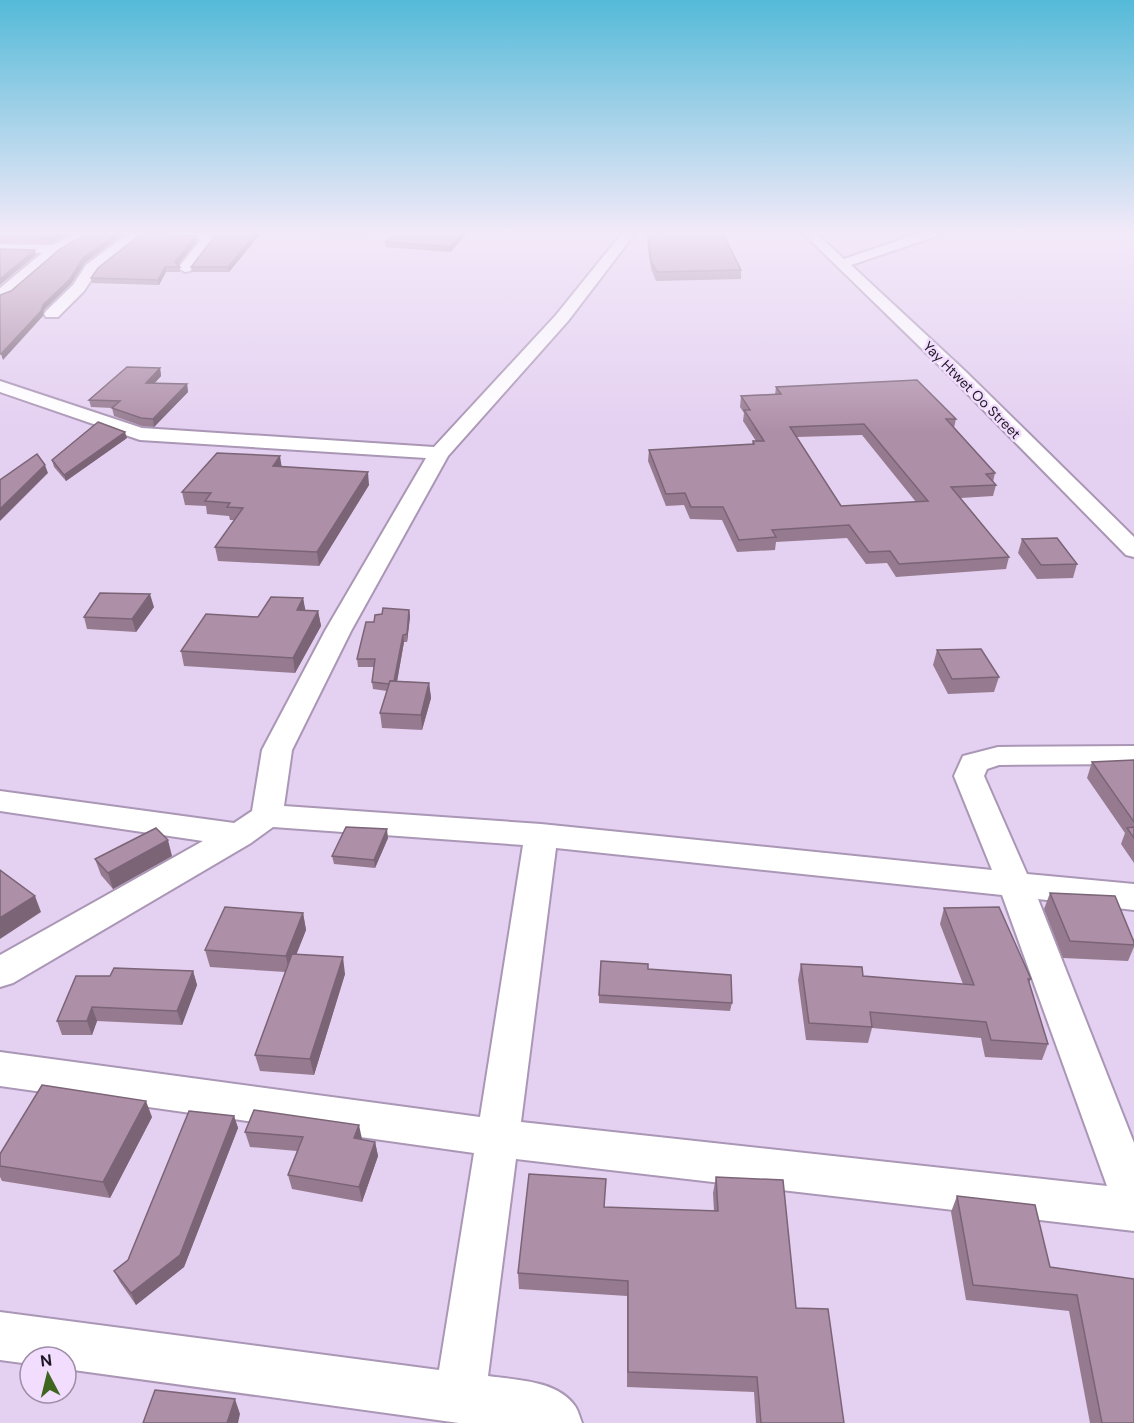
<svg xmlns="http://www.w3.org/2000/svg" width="1134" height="1423" font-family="'DM Sans',sans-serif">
<rect width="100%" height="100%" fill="#e4d0f1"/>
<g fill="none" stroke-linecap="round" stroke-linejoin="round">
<defs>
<g id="street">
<polygon points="80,232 96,232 60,252 11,294 0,298 0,288 42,253 0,252 0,244 53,245"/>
<polygon points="124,232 219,232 190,271 185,272 178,268 201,239 141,236 97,271 84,291 58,317 46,317 44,314 46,311 73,285 86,265 126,235"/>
<path d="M623 232H636L568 321 448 456 351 631 292 750 284 806 541 824 992 870 954 776 963 756 998 747 1134 746V764L999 765 987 769 984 776 1027 874 1134 884V910L1038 899 1134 1143V1231L516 1159 488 1376C516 1380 557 1380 575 1406 578 1410 580 1418 582 1423H459L66 1369V1357H30V1364L0 1360V1312L439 1370 474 1153 0 1086V1052L480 1117 523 845 273 827 251 843 13 983 0 987V955L203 841 0 811V791L234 823 252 811 262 750 325 631 426 458 140 440 0 392V381L142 428 434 447 556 315ZM556 848 1002 895 1107 1186 521 1122Z"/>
<polygon points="802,232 815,232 844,259 923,232 941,232 940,235 851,265 965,371 1134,537 1134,557 1126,555 953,379"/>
</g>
</defs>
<!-- street casing -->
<use href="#street" stroke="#aa96b5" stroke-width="4"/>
<!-- street -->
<use href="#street" fill="#fff" fill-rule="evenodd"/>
</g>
<!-- wall -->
<g fill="#967b90" fill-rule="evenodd">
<polygon points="75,232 52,243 0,242 0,236"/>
<polygon points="262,232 229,272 192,272 191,267"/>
<polygon points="295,232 469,232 450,252 385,247 385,242 395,235 328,236"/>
<polygon points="648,234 741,270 741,279 656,281 651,269 647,242"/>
<polygon points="197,241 178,265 180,267 180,272 166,272 159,285 92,283 91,278"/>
<polygon points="160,368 161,376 155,383 187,384 188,392 154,427 142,426 114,416 112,408 91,407 89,400"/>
<path d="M776 387 956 419 954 428 995 473 993 482 996 485 993 496 961 498 1009 557 1006 569 896 577 887 563 866 564 847 538 776 542 775 550 737 552 722 520 690 519 684 505 666 506 648 461 649 450 752 444 753 441H756L743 421 744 413 740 407 741 396 775 395ZM862 435 916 502 841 506 797 437Z"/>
<polygon points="127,438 66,481 54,467 52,460"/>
<polygon points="282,466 369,485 319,566 218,561 215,547 234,520 230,520 229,516 207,514 206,506 185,505 182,492"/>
<polygon points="1022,539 1077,564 1073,578 1037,579 1018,553"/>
<polygon points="303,598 305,611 318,611 321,626 295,673 184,666 181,651"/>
<polygon points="154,607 136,632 87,629 84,617"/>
<polygon points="409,610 410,617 407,642 404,642 397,681 429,683 431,698 422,730 382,728 380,713 387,691 373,689 372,682 374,667 358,667 357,659 374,622"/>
<polygon points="937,650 999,677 994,692 948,694 933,665"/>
<polygon points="1134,760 1134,863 1121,844 1125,833 1087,778 1092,762"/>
<polygon points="388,838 375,868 334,864 332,856"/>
<polygon points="172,856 113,889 101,875 95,859"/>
<polygon points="1050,893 1134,942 1134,947 1128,961 1063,958 1044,909"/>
<polygon points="944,908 1031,979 1029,983 1048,1044 1042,1060 985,1057 981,1038 872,1028 868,1043 806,1040 798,980 801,964 863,976 963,984 940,924"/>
<polygon points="303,913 306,930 296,955 345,974 314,1075 260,1071 255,1055 285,972 210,967 205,950"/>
<polygon points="648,969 732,1003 730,1011 599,1003 599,995"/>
<polygon points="193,971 197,985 182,1025 97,1021 92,1035 62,1035 57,1021 110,976"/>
<polygon points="234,1116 238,1128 184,1267 136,1305 120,1282 114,1271 128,1260"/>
<polygon points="152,1117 110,1198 2,1181 0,1177 0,1154"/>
<polygon points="245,1132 362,1140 375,1142 378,1156 362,1202 292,1189 288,1175 297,1151 250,1147"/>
<polygon points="716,1177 796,1308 844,1423 756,1423 754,1392 627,1387 627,1296 519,1289 518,1273 605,1207 714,1211 713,1193"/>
<polygon points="957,1196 1050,1267 1134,1279 1134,1423 1090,1423 1069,1311 966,1300 951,1212"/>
</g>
<!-- shaded-wall -->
<g fill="#7a6476">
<polygon points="64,232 75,232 52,243 51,238"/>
<polygon points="119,232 123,232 123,234 85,263 71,284 44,310 43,316 3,360 1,354 43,305 83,258"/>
<polygon points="257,232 262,232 229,272 228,267"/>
<polygon points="464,232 469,232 450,252 450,247"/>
<polygon points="196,236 197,241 176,267 175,262"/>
<polygon points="35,250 36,255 0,285 0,279"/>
<polygon points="165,267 166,272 159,285 158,280"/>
<polygon points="160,368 161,376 148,390 146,383"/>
<polygon points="187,384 188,392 154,427 153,419"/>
<polygon points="125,432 127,438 66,481 64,475"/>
<polygon points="280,456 282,469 273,466"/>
<polygon points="45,465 48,473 0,521 0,509"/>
<polygon points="368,472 369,485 319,566 317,552"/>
<polygon points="150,594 154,607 136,632 132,619"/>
<polygon points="303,598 306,613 297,610"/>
<polygon points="409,610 410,617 407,642 407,634"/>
<polygon points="318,611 321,626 295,673 293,658"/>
<polygon points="403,635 404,642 395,693 394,685"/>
<polygon points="429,683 431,698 422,730 421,715"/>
<polygon points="387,829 388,838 375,868 374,860"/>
<polygon points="168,840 172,856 113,889 108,873"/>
<polygon points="35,896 41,912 0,939 0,918"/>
<polygon points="303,913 306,930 289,973 286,956"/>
<polygon points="343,957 345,974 314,1075 310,1059"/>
<polygon points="193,971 197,985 182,1025 177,1011"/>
<polygon points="92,1007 97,1021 92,1035 87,1021"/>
<polygon points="146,1101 152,1117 110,1198 103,1182"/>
<polygon points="234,1116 238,1128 184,1267 136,1305 131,1293"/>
<polygon points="359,1125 362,1139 354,1138"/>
<polygon points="375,1142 378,1156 362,1202 359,1187"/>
<polygon points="235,1399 240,1414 238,1423 227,1423"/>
</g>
<!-- building -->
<g fill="#ae8fa8" stroke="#7a6476" stroke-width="1.5" fill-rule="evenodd">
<polygon points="10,232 64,232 51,238 0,237 0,236"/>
<polygon points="90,232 119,232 83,258 70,279 43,305 41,311 1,354 0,354 0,295 11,291 60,249"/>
<polygon points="218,232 257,232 228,267 191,267"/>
<polygon points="399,232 464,232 450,247 385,242"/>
<polygon points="663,232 722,232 741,270 657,272 651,261 648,234 663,234"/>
<polygon points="141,234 196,236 175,262 180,267 165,267 158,280 91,278 98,268"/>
<polygon points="0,249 35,250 0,279"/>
<polygon points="127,367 160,368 146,383 187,384 153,419 141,418 112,408 120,401 89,400"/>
<path d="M917 380 956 419H946L995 473 986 474 996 485 951 487 1009 557 899 564 890 551 869 552 849 525 772 530 776 537 739 540 723 507H691L685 493 666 494 649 450 754 444 753 441H764L744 410H750L741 396 781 394 776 387ZM864 424 928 501 841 506 790 427Z"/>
<polygon points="98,422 125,432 64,475 52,460"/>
<polygon points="217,453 280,456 273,466 368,472 317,552 215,547 243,508 227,507 230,503 205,501 211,493 182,492"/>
<polygon points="37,454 45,465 0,509 0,480"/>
<polygon points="1057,538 1077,564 1041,565 1022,539"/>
<polygon points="100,593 150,594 132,619 84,617"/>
<polygon points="271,597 303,598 297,610 318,611 293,658 181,651 206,614 258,617"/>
<polygon points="383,608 409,610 407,634 403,635 394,681 390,681 389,684 372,682 375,659 357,659 366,622 374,622 375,615 382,614"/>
<polygon points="981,649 999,677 952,679 937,650"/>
<polygon points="390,681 429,683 421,715 380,713"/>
<polygon points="1134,760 1134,822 1092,762"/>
<polygon points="346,827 387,829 374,860 332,856"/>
<polygon points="1134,827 1134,838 1127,828"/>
<polygon points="156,828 168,840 108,873 95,859"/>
<polygon points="0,870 35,896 0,918"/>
<polygon points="1050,893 1115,896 1134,942 1134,945 1070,941"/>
<polygon points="225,907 303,913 286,956 205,950"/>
<polygon points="999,907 1031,979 1028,979 1048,1044 991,1040 986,1022 870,1012 872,1027 809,1023 801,964 862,967 863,976 974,985 944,908"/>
<polygon points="292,954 343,957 310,1059 255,1055"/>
<polygon points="601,961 648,964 648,969 731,975 732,1003 599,995"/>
<polygon points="114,968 193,971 177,1011 92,1007 87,1021 57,1021 76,976 110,976"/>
<polygon points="42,1085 146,1101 103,1182 0,1166 0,1154"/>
<polygon points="254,1110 359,1125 354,1138 375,1142 359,1187 288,1175 303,1137 245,1132"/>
<polygon points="189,1111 234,1116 180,1255 131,1293 114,1271 128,1260"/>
<polygon points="529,1174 606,1179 604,1207 718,1211 716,1177 783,1180 796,1308 828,1309 844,1423 761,1423 757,1377 628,1372 628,1281 518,1273"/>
<polygon points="957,1196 1035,1205 1050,1267 1134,1279 1134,1423 1102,1423 1077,1295 973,1285"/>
<polygon points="155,1390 235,1399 227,1423 143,1423"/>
</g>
<!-- sky -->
<linearGradient id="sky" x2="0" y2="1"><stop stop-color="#54bad8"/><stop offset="0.54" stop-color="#f3eaf9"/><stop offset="1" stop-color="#f3eaf9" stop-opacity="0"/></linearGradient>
<rect width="1134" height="431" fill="url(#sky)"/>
<g text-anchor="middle" stroke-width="5" stroke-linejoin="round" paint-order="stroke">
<!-- far-street labels -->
<g font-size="14" fill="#1e1723" stroke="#f2ddfe">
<text transform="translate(972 390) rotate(45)" y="5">Yay Htwet Oo Street</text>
</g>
</g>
<!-- north arrow -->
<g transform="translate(48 1375) rotate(353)"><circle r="28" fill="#f2ddfe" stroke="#9d8ea6" stroke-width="1.5"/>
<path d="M0-4.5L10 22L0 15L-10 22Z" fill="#40651e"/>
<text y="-9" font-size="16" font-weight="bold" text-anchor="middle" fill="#1e1723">N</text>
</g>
</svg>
